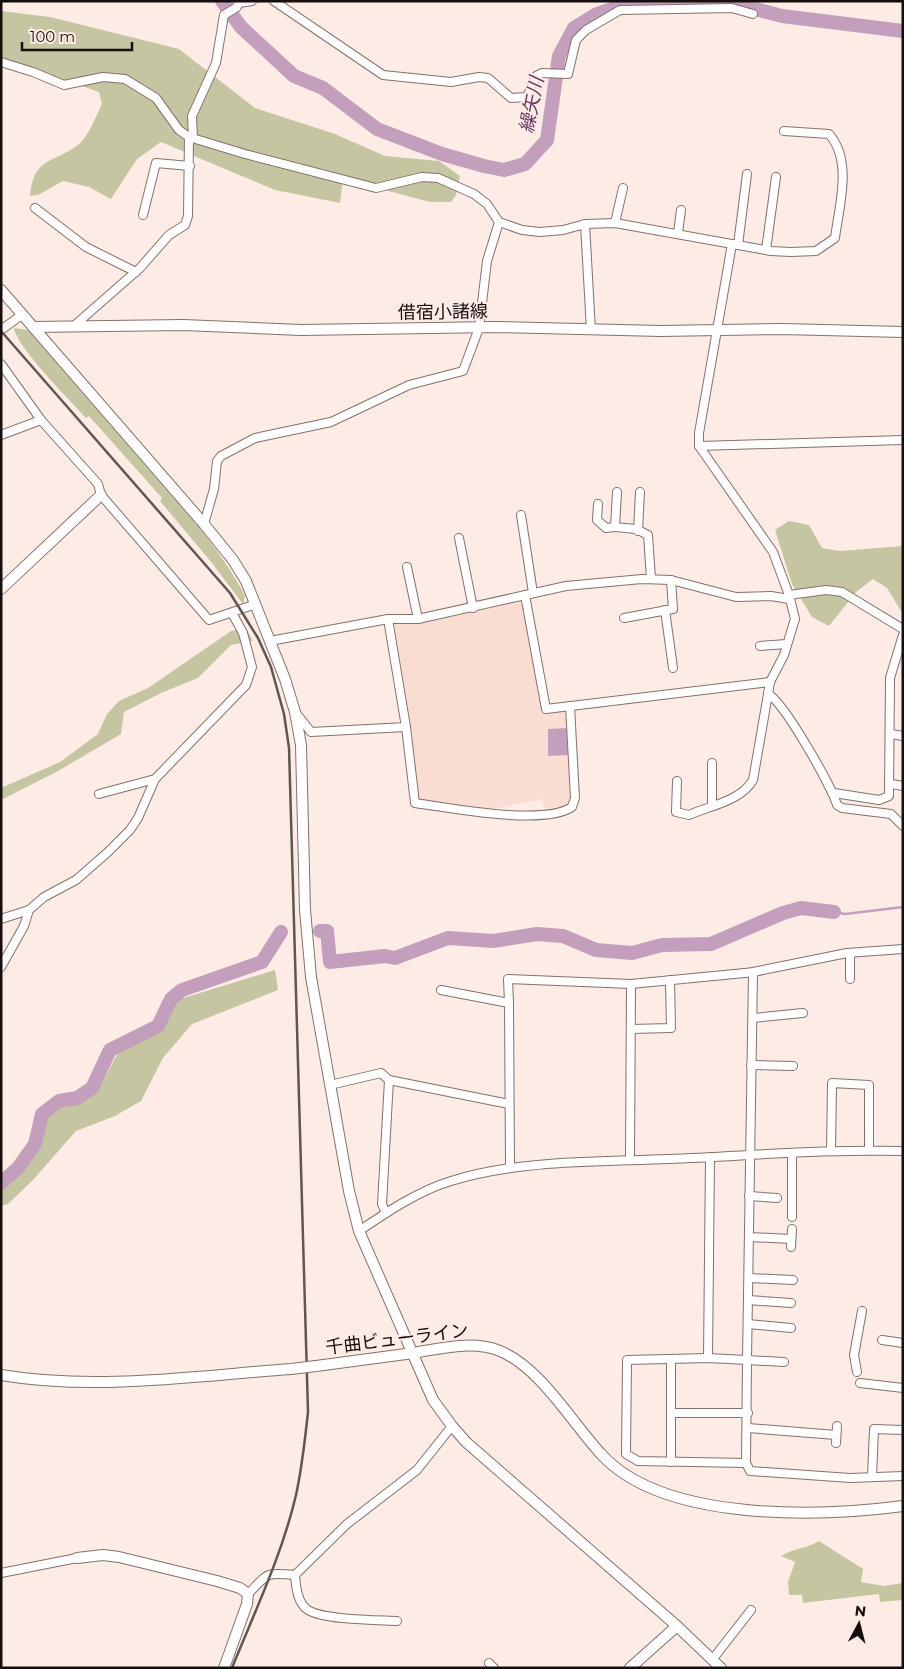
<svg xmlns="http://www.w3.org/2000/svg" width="904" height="1669" font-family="Montserrat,'Noto Sans JP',sans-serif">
<rect width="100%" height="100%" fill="#fdece6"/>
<!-- built -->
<polygon fill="#faddd2" points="521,599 525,604 544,710 569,709 573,800 564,807 544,808 542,799 493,809 475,809 418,801 393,624 495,607"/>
<!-- green -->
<g fill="#c5c6a1">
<path d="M1 11 50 17 179 49 255 108 335 134 385 156 439 161 460 176 456 195 451 202H430L343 179 340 203 275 190 161 142 137 159 111 199 89 187 63 181 38 195 30 196C33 157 54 163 78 145 89 136 96 116 102 104L99 92 1 58Z"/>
<path d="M14 328 28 330 202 531C218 552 233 572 245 596L243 604 212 563 160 501 162 498 89 416 86 418C70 400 17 348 14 328Z"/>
<polygon points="789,521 809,525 822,548 840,551 903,546 903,609 901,611 887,588 873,579 856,592 829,626 812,617 792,584 775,530"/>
<polygon points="246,628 253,641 231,645 198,678 161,693 124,712 121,734 58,771 1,800 1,788 60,762 98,734 107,714 119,701 148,688 231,631"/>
<path d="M275 970 278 990 192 1024 163 1058 141 1101 115 1116 76 1131 32 1181 8 1204 1 1206V1176C32 1157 41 1155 47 1117L103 1081 120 1049 147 1031 171 1010 180 999Z"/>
<path d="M819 1541 863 1569 861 1582 884 1586 903 1583V1600L880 1602 879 1594 803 1603 802 1595H789L788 1582 795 1562 781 1556C793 1548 807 1549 819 1541Z"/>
</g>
<!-- water -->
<polygon fill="#c39fbd" points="567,728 568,755 548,756 548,729"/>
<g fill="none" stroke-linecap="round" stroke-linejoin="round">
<!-- stream -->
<polyline stroke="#c39fbd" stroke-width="2.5" points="834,912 845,914 903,907"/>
<!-- river -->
<g stroke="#c39fbd" stroke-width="14">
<polyline points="222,1 241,27 294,76 323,88 377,129 442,154 484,166 504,170 525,164 547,140 559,56 574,28 597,14 620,6 732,3 782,16 903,31"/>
<polyline points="320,931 327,931 330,962 385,956 395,958 448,938 493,941 537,934 563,936 596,950 632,953 662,945 711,944 783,913 801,908 834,912"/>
<polyline points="1,1183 18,1168 35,1144 42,1114 59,1101 77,1098 92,1088 110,1050 158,1026 171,999 182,990 262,962 281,932"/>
</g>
<defs>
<g id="street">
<polyline points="274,1 383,75 451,82 479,77 488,78 511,98 527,97 536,76 542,73 568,74 576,40 586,30 620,10 732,8 753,14"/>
<polyline points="239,3 252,1"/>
<path d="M1 62 33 72 64 85 103 77 125 79 156 98 179 130 189 137 245 154 376 188 422 177 438 178 474 194 487 204 499 222 522 230 540 232 563 230 585 224 615 223 771 251 791 252 816 251 835 238C839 206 853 161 829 134L784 131"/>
<polyline points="193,138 192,116 216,63 224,15 237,7 239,1"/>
<polyline points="35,208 86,247 136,272"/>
<polyline points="143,215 156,163 190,166"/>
<polyline points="615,223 623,188"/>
<polyline points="585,224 591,330"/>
<polyline points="678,233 681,210"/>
<path d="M732 244 699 433V446L773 552 789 595 795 619 784 655 770 682 768 694C784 702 832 787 837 805L842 808 891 814 903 826"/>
<polyline points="738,245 747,174"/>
<polyline points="766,250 776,177"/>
<polyline points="75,325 140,268 169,235 185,225 188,216 189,137"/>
<polyline points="1,330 23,314"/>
<polyline points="1,364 41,420 98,484 101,495 209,620 256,604"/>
<polyline points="1,435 41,420"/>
<polyline points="699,446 903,440"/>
<polyline points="617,492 615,527 636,529 648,535 651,579"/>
<polyline points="598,504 597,520 606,528 615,527"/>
<polyline points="521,515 533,593"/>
<polyline points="204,524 214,489 217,461 221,456 255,438 331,422 409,385 463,371 479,328 487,261 499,222"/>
<polyline points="638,531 640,492"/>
<polyline points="459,538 473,608"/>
<polyline points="407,567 418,619"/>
<polyline points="525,595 546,709 770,682"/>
<polyline points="789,595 826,590 842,592 903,629"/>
<polyline points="665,610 673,668"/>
<polyline points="624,618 673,609 671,580"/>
<polyline points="270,641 388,619 418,619 566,586 642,579 671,580 736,597 771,596 789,599"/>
<polyline points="760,646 787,644"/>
<polyline points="296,713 311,732 406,727 388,619"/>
<path d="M406 727 415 803C450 808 544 826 572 807L575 798 570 706"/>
<polyline points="891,734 903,736"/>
<polyline points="712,763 712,805"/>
<path d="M677 781 676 812 689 815C709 806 741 801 753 780L768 694"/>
<polyline points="891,784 903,786"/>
<polyline points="834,793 879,800 889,796 890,678 903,635"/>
<polyline points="99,794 155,779"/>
<polyline points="1,919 29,910 44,897 76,880 108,852 130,830 138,818 155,779 246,685 252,667 243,633 232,613"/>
<polyline points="1,967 24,926 29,910"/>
<polyline points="850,979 850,953"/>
<polyline points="631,984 755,972"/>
<polyline points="441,990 509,1003 510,1167"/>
<polyline points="509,1003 508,979 631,984 630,1160"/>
<polyline points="753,1018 803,1013"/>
<polyline points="631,1029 671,1028 670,980"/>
<polyline points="751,1065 793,1066"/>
<polyline points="330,1085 381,1073 389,1080 509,1104"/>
<polyline points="831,1151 832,1083 869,1085 869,1150"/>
<polyline points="792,1153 792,1217"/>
<polyline points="749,1196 777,1198"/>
<polyline points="386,1213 382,1204 389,1080"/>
<path d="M359 1231C387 1212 418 1191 451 1181 517 1160 599 1162 669 1159 747 1156 825 1149 903 1151"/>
<polyline points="749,1237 791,1239"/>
<polyline points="791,1247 792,1229"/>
<polyline points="749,1278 793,1280"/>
<polyline points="748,1300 791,1303"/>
<polyline points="748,1324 791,1328"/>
<polyline points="882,1340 903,1343"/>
<polygon points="708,1358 747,1360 746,1463 638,1461 626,1454 627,1360"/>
<polyline points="708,1358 710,1157"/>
<polyline points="784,1362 747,1360 753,972 847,953 903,949"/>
<polyline points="857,1372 854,1355 862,1311"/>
<polyline points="860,1383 903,1388"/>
<polyline points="671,1413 748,1413"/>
<polyline points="748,1428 836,1435"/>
<polyline points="836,1443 837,1426"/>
<polyline points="671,1462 671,1360"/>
<polyline points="746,1463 750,1471 850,1478 903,1476"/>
<polyline points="872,1477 874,1429 903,1430"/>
<polyline points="1,1573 77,1558"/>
<path d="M295 1575C296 1586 297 1603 308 1610 324 1620 377 1620 397 1621"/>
<path d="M248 1594C269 1573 264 1572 295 1575L347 1524 417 1470 452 1426"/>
<polyline points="712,1660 751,1610"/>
<polyline points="489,1663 494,1668"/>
</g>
<g id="secondary">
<polyline points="1,290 204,524 233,560 246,581 285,679 295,712 301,745 305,910 311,977 349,1191 359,1231 433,1400 452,1426 466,1442 677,1626 721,1668"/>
<polyline points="33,327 183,325 301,330 495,327 661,331 782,329 903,332"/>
<polyline points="1,589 101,495"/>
<path d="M316 1366C346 1362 376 1358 406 1354 436 1350 471 1339 500 1351 541 1368 572 1423 602 1455 664 1522 819 1517 903 1506"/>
<path d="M1 1375C96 1391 195 1376 291 1369"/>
<polyline points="77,1558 103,1555 119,1557 217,1581 240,1588 248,1594 247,1604 224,1668"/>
<polyline points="630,1668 677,1626"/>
</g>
</defs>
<!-- street casing -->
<use href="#street" stroke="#84716b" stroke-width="10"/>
<!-- secondary casing -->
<use href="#secondary" stroke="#84716b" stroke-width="12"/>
<!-- street -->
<use href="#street" stroke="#fff" stroke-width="8"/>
<!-- secondary -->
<use href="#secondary" stroke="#fff" stroke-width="10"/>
<!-- rail -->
<path stroke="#605652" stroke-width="2.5" d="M1 331 230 593 258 638 271 667 284 714 289 748 308 1412C305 1440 302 1468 296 1495 282 1555 255 1611 232 1668"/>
<defs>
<polyline id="secondary-bridge" points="291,1369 316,1366"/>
</defs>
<!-- secondary-bridge casing -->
<use href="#secondary-bridge" stroke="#84716b" stroke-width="12" stroke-linecap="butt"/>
<!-- secondary-bridge -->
<use href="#secondary-bridge" stroke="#fff" stroke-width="10"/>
</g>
<g text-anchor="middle" stroke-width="4" stroke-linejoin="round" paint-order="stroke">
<!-- street labels -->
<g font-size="18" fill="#160f0d" stroke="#fdece6">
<text transform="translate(443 312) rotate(-1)" y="6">借宿小諸線</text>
<text transform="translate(397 1339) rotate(-7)" y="6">千曲ビューライン</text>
</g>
<!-- water labels -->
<g font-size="19" font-style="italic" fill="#693963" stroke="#fdece6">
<text transform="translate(531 105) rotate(-79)" y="7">繰矢川</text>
</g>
</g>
<!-- border -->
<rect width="904" height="1669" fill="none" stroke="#160f0d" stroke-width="5"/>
<!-- north arrow -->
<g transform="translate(859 1624) rotate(7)" stroke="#fdece6" stroke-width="4" paint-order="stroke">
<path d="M0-4L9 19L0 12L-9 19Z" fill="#160f0d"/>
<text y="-8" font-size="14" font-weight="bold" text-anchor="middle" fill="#160f0d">N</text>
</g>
<!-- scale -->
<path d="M22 42v8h110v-8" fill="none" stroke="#160f0d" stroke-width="2.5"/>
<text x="30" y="42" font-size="15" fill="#160f0d" stroke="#fdece6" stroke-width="4" paint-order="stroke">100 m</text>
</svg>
